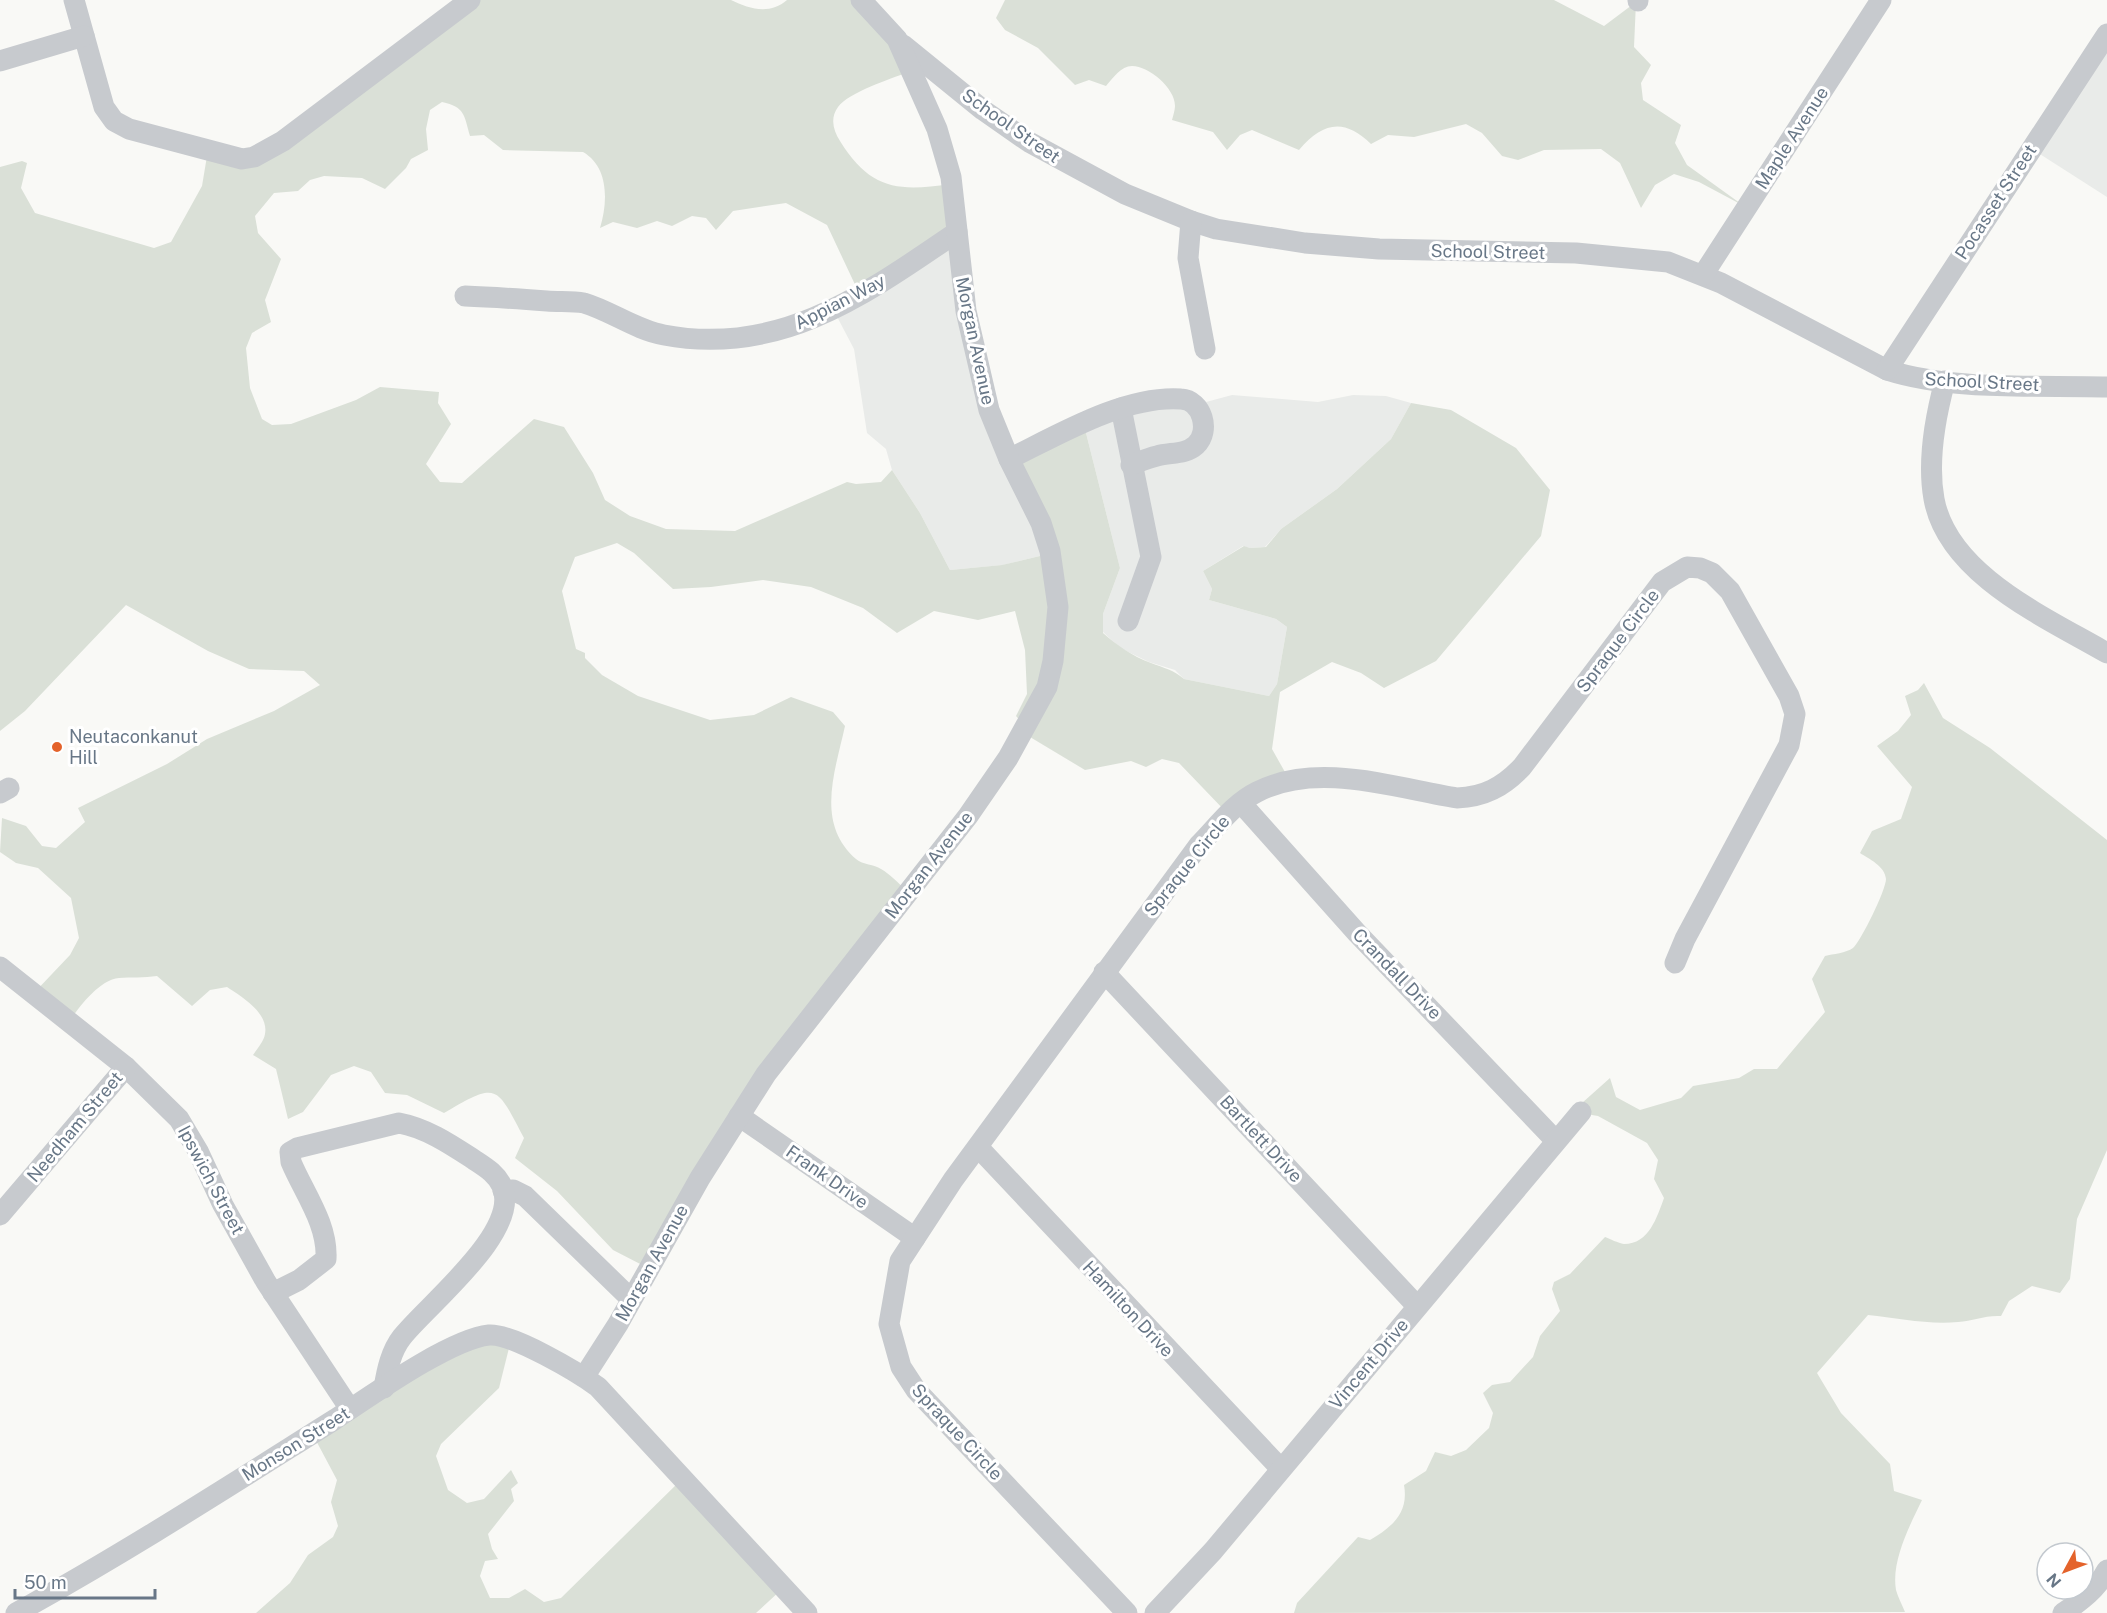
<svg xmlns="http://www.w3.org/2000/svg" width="2107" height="1613" font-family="'Public Sans',sans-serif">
<rect width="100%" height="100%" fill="#f9f9f6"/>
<!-- built -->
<g fill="#e9ebe9">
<polygon points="2107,32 2107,197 2032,149"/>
<polygon points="951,236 963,303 1044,555 1003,565 950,570 920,513 892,470 886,449 867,433 854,349 833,309"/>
<polygon points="1232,395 1318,402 1353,395 1386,396 1411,403 1391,439 1337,489 1281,529 1265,547 1250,548 1243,546 1203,571 1212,589 1209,600 1276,619 1287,627 1277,684 1269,696 1184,679 1175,670 1149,662 1120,648 1103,632 1103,614 1120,568 1084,425 1127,407 1195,405"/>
</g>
<!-- green -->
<g fill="#dae0d7">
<path d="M466 0H731C749 9 770 15 787 0H859L908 72C891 79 849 92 838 107 830 118 833 130 840 141 870 189 897 192 950 184L955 223 859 293 827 225 786 203 733 211 716 230 706 218 692 216 672 226 657 221 637 228 613 222 600 228C608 202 609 167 583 152L503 150 484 135 470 136C464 115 465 107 442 102L430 110 426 129 428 150 411 159 406 168 385 189 362 178 324 176 310 180 298 191 274 193 255 216 258 233 281 259 265 300 271 322 252 333 246 348 250 388 262 419 272 425 291 424 356 400 380 387 439 392 438 403 451 424 426 464 440 482 462 483 534 419 564 427 593 473 605 500 630 516 666 529 735 531 847 482 856 484 881 482 892 470 920 513 950 570 1002 565 1044 555 1010 466 1084 425 1120 568 1103 614V633C1118 646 1132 656 1151 663 1164 668 1174 670 1184 679L1269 696 1277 684 1287 627 1276 619 1209 600 1212 589 1203 571 1244 546 1250 548 1266 547 1281 529 1337 489 1391 439 1411 403 1451 410 1516 448 1550 490 1541 536 1436 661 1384 688 1361 673 1332 662 1280 692 1272 749 1290 781 1227 813 1179 763 1162 759 1146 767 1131 761 1085 770 1025 734 1023 724 1016 716 1027 694 1025 650 1015 611 978 620 934 611 897 633 863 608 811 587 763 580 711 587 673 589 634 553 617 543 575 557 562 591 576 649 585 653V658L602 675 638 696 710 720 754 715 791 697 833 712 845 726C835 772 815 823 856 859 863 865 874 864 881 869 890 874 898 883 906 890L762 1076 646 1267 613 1250 557 1191 515 1158 524 1138C496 1085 498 1081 444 1113L407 1095 385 1093 371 1072 354 1066 331 1075 303 1112 288 1119 276 1069 253 1055C257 1049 264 1041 265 1034 269 1013 242 997 227 987L210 990 192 1006 157 976C144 978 131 977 119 978 99 980 79 1007 69 1022L33 994 70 955 79 938 71 898 38 868 16 863 0 852 2 818 26 826 42 846 56 848 85 822 78 808 167 764 207 739 274 711 320 685 304 671 249 669 208 651 126 605 25 711 0 731V167L22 161 27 163 21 188 35 213 154 248 171 242 202 186 208 150 256 149Z"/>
<path d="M1005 0H1554L1604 26 1636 2 1634 47 1651 65 1641 83 1643 100 1681 125 1675 143 1687 165 1744 206 1699 182 1674 174 1655 185 1641 208 1620 163 1601 149 1544 150 1518 160 1502 156 1482 133 1466 124 1414 137 1388 135 1371 144C1344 118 1323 122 1299 150L1252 130 1240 135 1227 150 1213 132 1172 120C1173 116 1175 110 1175 106 1175 88 1149 66 1132 66 1121 66 1113 78 1106 86L1089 80 1075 85 1038 48 1005 30 996 18Z"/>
<path d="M1924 683 1943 718 1990 748 2107 840V1150L2077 1219 2070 1279 2060 1293 2032 1286 2009 1301 2001 1316C1985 1315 1973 1321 1958 1322 1929 1325 1897 1318 1868 1315L1817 1373 1841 1413 1890 1464 1894 1491 1922 1500C1910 1525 1891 1561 1896 1590 1898 1597 1902 1605 1905 1612L1294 1613 1297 1603 1358 1537 1370 1540C1392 1527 1409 1513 1404 1485L1426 1471 1435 1452 1451 1456 1466 1450 1489 1428 1493 1413 1483 1393 1492 1385 1510 1382 1533 1357 1540 1336 1560 1311 1552 1289 1554 1282 1570 1274 1605 1237C1610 1239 1618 1243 1624 1244 1649 1244 1657 1217 1664 1198L1654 1179 1658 1160 1647 1143 1598 1116 1580 1113 1582 1103 1610 1078 1616 1097 1640 1110 1681 1098 1693 1086 1739 1078 1754 1069H1777L1825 1012 1812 979 1825 956C1833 954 1846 953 1853 948 1861 941 1886 890 1886 879 1885 866 1869 859 1860 853L1872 831 1901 819 1912 787 1877 746 1898 731 1911 715 1905 696 1918 690Z"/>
<polygon points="472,1340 510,1344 499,1388 441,1444 436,1456 448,1490 467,1503 484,1499 511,1470 518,1483 511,1489 514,1501 488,1534 492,1549 498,1559 485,1561 480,1576 490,1598 509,1598 525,1589 544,1602 561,1598 681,1480 781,1590 756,1613 256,1613 290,1583 308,1555 333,1537 338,1526 331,1502 337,1480 312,1433"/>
</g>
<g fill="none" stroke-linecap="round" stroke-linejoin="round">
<!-- minor -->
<g stroke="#c7cace" stroke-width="21">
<polyline points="74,0 104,107 114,121 129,129 242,159 254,157 283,141 470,0"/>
<polyline points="1638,1 1638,0"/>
<path d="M903 45 983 110 1029 142 1125 194 1191 221 1216 229 1305 243 1379 249 1576 253 1668 262 1721 283 1887 370C1952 391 2038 385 2107 387"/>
<polyline points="0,61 84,36"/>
<polyline points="1191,221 1188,258 1205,349"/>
<polyline points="1703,275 1881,0"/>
<path d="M465 296C492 297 520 299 547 301 559 302 572 301 584 303 611 311 636 330 664 335 780 357 866 294 957 232"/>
<polyline points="1887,370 2107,34"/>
<path d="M1945 381C1935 418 1927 460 1934 499 1948 575 2047 618 2107 653"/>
<polyline points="1121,408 1151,557 1128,621"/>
<path d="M1009 459C1058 435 1125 395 1181 399 1202 400 1211 431 1196 445 1185 455 1170 452 1157 456 1148 458 1139 462 1131 465"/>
<polyline points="0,793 9,788"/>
<polyline points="1241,803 1357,933 1556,1141"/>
<polyline points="0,967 126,1067 179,1119 198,1151 223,1205 266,1282 350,1409"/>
<polyline points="1104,972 1417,1306"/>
<polyline points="739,1116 915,1238"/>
<polyline points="978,1147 1281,1469"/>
<polyline points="503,1191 513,1190 525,1196 631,1299"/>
<polyline points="0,1215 126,1067"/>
<path d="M273 1293 299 1280 326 1259C328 1224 304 1193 291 1162L290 1152 297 1148 399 1123C426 1128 450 1144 473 1159 485 1167 496 1173 502 1186 522 1231 427 1305 402 1337 391 1351 387 1370 384 1388"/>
<polyline points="584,1377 618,1324 700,1178 766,1074 968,816 1008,758 1047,687 1053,661 1058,607 1050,551 1041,523 1009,459 989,410 966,311 951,177 937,129 897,39 861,0"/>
<path d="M16 1613C125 1553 229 1486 334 1420 369 1397 450 1339 489 1335 512 1333 579 1373 598 1387L807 1613"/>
<path d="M1127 1613 916 1390 901 1367 889 1324 900 1261 953 1180 1199 845C1217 827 1233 804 1257 792 1317 761 1395 788 1457 798 1484 797 1503 787 1522 767L1662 582 1687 567 1700 568 1712 573 1730 591 1789 696 1795 714 1789 745 1685 939 1675 963"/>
<polyline points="1155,1613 1213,1551 1581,1112"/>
<path d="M2063 1613C2081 1601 2097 1589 2107 1570"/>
</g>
</g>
<!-- markers -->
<circle fill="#e4632b" stroke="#fff" stroke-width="2" cx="57" cy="747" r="6"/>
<g text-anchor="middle" stroke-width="6" stroke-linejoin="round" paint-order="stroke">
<!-- street labels -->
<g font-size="18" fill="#687787" stroke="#fff">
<text transform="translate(1011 126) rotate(35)" y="6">School Street</text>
<text transform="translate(1792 138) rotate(-57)" y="6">Maple Avenue</text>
<text transform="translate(1996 202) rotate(-57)" y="6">Pocasset Street</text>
<text transform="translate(1488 252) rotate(1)" y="6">School Street</text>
<text transform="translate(840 302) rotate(-27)" y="6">Appian Way</text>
<text transform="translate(975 341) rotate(78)" y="6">Morgan Avenue</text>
<text transform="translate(1982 382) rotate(3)" y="6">School Street</text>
<text transform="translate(1618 641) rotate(-53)" y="6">Spraque Circle</text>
<text transform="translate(929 865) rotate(-52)" y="6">Morgan Avenue</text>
<text transform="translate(1187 866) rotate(-51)" y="6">Spraque Circle</text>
<text transform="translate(1397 974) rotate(46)" y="6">Crandall Drive</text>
<text transform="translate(75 1127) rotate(-50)" y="6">Needham Street</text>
<text transform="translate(1261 1139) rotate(47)" y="6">Bartlett Drive</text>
<text transform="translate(827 1177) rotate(35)" y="6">Frank Drive</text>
<text transform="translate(211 1180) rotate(62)" y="6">Ipswich Street</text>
<text transform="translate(652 1263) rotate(-61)" y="6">Morgan Avenue</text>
<text transform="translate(1128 1309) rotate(47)" y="6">Hamilton Drive</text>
<text transform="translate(1369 1364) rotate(-50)" y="6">Vincent Drive</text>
<text transform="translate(957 1432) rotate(47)" y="6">Spraque Circle</text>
<text transform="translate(296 1444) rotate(-32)" y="6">Monson Street</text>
</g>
<!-- poi labels -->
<g font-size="18" fill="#687787" stroke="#fff" text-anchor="start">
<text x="69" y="743">Neutaconkanut<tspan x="69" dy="21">Hill</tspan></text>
</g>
</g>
<!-- north arrow -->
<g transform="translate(2065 1571) rotate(229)"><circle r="28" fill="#ffffff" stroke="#c3c9cf" stroke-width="1.5"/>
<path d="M0-4.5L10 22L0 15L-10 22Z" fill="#e4632b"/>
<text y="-9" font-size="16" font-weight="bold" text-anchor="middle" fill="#687787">N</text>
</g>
<!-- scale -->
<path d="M15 1589v9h140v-9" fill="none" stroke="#687787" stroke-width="3"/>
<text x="24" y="1589" font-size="18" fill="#687787" stroke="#ffffff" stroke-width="4.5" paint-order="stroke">50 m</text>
</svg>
